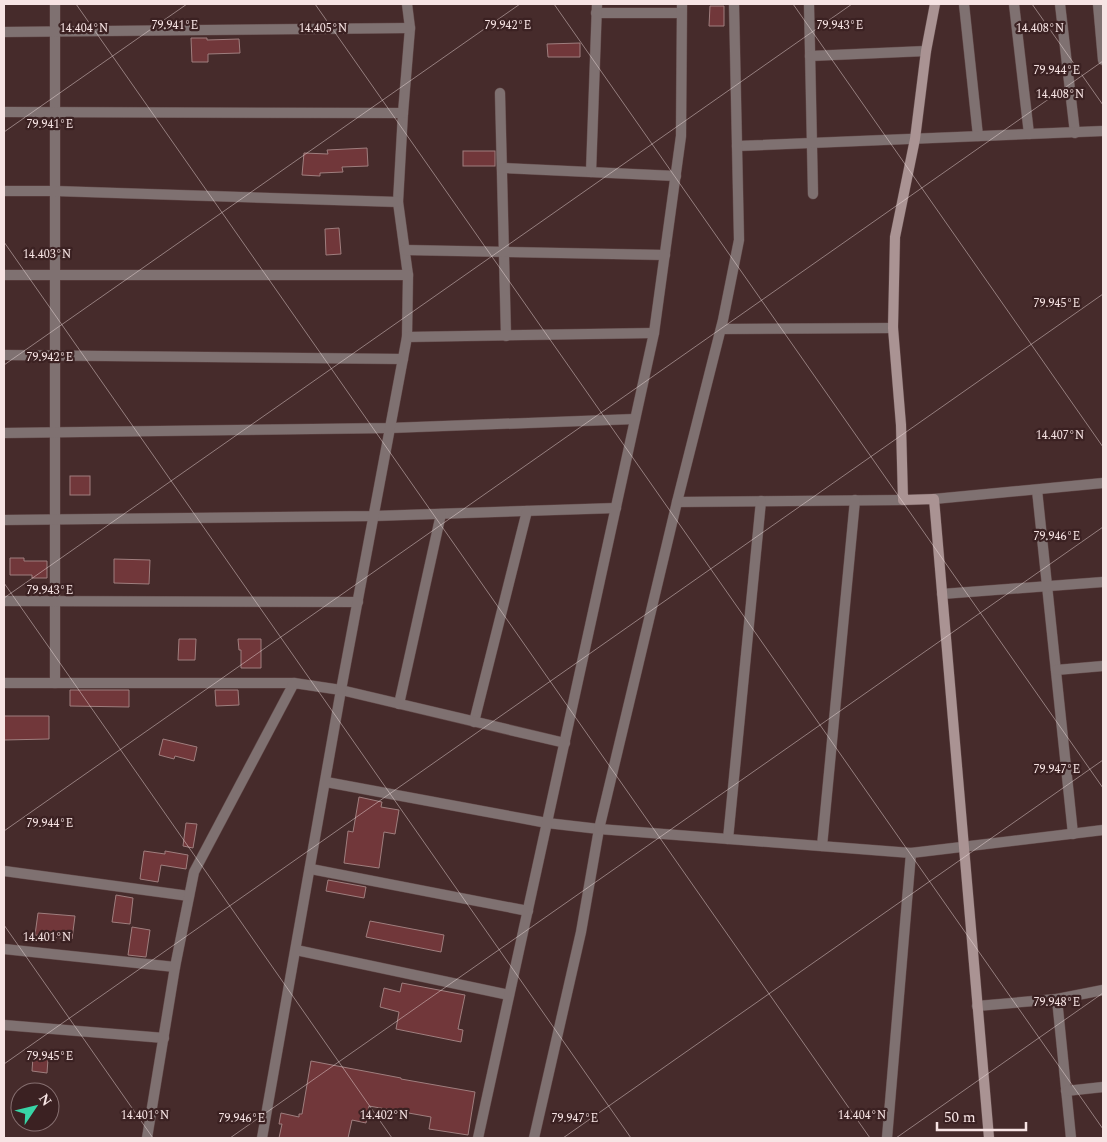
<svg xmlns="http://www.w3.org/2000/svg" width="1107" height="1142" font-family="Spectral,serif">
<rect width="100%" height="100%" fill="#462b2b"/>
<!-- building -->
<g fill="#71373a" stroke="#9f7e7e">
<polygon points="710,6 724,6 724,26 709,26"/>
<polygon points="191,38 207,38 207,40 239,39 240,53 208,54 208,62 192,62"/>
<polygon points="580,43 580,57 548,57 547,44"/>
<polygon points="367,148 368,166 342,167 343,172 320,173 320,176 302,175 304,153 328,154 327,150"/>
<rect x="463" y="151" width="32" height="15"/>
<polygon points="339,228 341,254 326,255 325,229"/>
<rect x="70" y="476" width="20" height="19"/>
<polygon points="10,558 24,558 24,561 47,561 47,578 32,578 32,575 10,575"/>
<polygon points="114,559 150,560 149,584 114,583"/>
<polygon points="179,639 196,639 195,660 178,660"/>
<polygon points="238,639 261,639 261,668 241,668 241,650 239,650"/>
<polygon points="70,690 129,690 129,707 70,706"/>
<polygon points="215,690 238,690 239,705 216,706"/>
<polygon points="4,716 49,716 49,739 4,740"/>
<polygon points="163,739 197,747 194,761 175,756 174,759 159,755"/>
<polygon points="359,797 382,802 381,807 399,810 395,834 384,832 379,868 344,863 348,831 353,832"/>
<polygon points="186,823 197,824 193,848 183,846"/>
<polygon points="144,851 165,854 165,851 188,855 186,869 161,865 158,882 140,879"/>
<polygon points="328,880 366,887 364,898 326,891"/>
<polygon points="116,895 133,898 130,924 112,922"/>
<polygon points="38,913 75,916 72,939 35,935"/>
<polygon points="370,921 444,935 441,952 366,937"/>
<polygon points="132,927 150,930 146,957 128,955"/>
<polygon points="402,983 465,995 458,1029 463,1030 461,1042 396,1029 399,1012 380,1007 384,988 400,992"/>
<polygon points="33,1057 48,1059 47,1073 32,1071"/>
<polygon points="311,1061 401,1078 401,1079 475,1092 468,1135 429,1129 431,1117 369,1106 366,1123 352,1120 348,1138 279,1138 282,1124 279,1124 281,1113 299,1117 299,1114 302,1114"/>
</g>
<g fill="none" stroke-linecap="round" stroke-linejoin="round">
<defs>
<g id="street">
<polyline points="55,4 55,683"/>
<polyline points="407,4 410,28 403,113 398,202 408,275"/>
<polyline points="809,4 813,194"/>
<polyline points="964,4 978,136"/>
<polyline points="1014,4 1029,134"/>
<polyline points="1060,4 1075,133"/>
<polyline points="1098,4 1103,60"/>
<polyline points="596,13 681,13"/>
<polyline points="4,32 410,28"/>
<polyline points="810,56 926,51"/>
<polyline points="500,93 506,336"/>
<polyline points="4,112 403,113"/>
<polyline points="737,146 1103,131"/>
<polyline points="502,168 676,176"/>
<polyline points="591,172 597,4"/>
<polyline points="4,191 55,191 398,202"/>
<polyline points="405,250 665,255"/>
<polyline points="4,275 408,275 407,337"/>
<polyline points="721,329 893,328"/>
<polyline points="4,355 403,359"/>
<polyline points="4,433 390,428 635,419"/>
<polyline points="1037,490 1073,834"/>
<polyline points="934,499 1103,483"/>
<polyline points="677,502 903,500"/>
<polyline points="4,520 374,516 616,508"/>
<polyline points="942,594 1103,582"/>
<polyline points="4,601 358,602"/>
<polyline points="1056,670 1103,666"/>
<polyline points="4,683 294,683"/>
<polyline points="399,704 441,514"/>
<polyline points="474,722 527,511"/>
<polyline points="326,782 547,823 599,829 911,853 1103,830"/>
<polyline points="728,839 761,501"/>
<polyline points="822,846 855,500"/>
<polyline points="311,869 528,911"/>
<polyline points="4,871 189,896"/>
<polyline points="4,949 175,967"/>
<polyline points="296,950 509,995"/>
<polyline points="1057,999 1071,1138"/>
<polyline points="977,1006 1057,999 1103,990"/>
<polyline points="4,1025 164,1038"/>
<polyline points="1066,1091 1103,1087"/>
<polyline points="147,1138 175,967 194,872 294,683 341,690 565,743"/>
<polyline points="262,1138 341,690 407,337 654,333"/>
<polyline points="478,1138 654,333 681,136 682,4"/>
<polyline points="534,1138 581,932 599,829 677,502 723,320 739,240 734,4"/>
<polyline points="887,1138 911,853"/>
</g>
<polyline id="secondary" points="935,4 926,51 915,139 895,237 893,328 901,425 903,500 934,499 989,1138"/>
</defs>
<!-- street casing -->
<use href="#street" stroke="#624949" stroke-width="11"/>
<!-- secondary casing -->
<use href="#secondary" stroke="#624949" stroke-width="11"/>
<!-- street -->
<use href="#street" stroke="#7f7171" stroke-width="10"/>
<!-- secondary -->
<use href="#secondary" stroke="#aa9393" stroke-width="10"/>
</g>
<!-- ticks -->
<path fill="none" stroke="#f7e4e4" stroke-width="1" stroke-opacity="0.45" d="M76 4 870 1138M315 4 1103 1129M554 4 1103 788M793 4 1103 447M1032 4 1103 105M4 132 187 4M4 242 631 1138M4 365 520 4M4 583 392 1138M4 598 852 4M4 831 1103 61M4 925 153 1138M4 1064 1103 294M230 1138 1103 527M563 1138 1103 760M896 1138 1103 993"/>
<g font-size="12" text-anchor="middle" fill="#f7e4e4" stroke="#3b2122" stroke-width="4.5" stroke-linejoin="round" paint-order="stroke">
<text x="175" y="29">79.941°E</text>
<text x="508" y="29">79.942°E</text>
<text x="840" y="29">79.943°E</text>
<text x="84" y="32">14.404°N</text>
<text x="323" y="32">14.405°N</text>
<text x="1040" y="32">14.408°N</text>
<text x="1057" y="74">79.944°E</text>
<text x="1060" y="98">14.408°N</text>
<text x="50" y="128">79.941°E</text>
<text x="47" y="258">14.403°N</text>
<text x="1057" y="307">79.945°E</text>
<text x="50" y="361">79.942°E</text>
<text x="1060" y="439">14.407°N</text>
<text x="1057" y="540">79.946°E</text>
<text x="50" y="594">79.943°E</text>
<text x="1057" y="773">79.947°E</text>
<text x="50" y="827">79.944°E</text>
<text x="47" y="941">14.401°N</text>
<text x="1057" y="1006">79.948°E</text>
<text x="50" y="1060">79.945°E</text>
<text x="145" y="1119">14.401°N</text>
<text x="384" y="1119">14.402°N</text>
<text x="862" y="1119">14.404°N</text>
<text x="242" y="1122">79.946°E</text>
<text x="575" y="1122">79.947°E</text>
</g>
<!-- border -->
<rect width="1107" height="1142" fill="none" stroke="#f7e4e4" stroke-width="10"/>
<!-- north arrow -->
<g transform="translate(35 1107) rotate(55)"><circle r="24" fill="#3b2122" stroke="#866f70"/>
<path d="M0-4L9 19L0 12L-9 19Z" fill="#38d4a6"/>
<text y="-8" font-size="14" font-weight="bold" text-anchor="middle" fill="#f7e4e4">N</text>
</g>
<!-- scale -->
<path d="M937 1122v8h89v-8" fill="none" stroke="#f7e4e4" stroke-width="2.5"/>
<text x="944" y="1122" font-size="15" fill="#f7e4e4" stroke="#3b2122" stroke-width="4" paint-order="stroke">50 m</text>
</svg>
